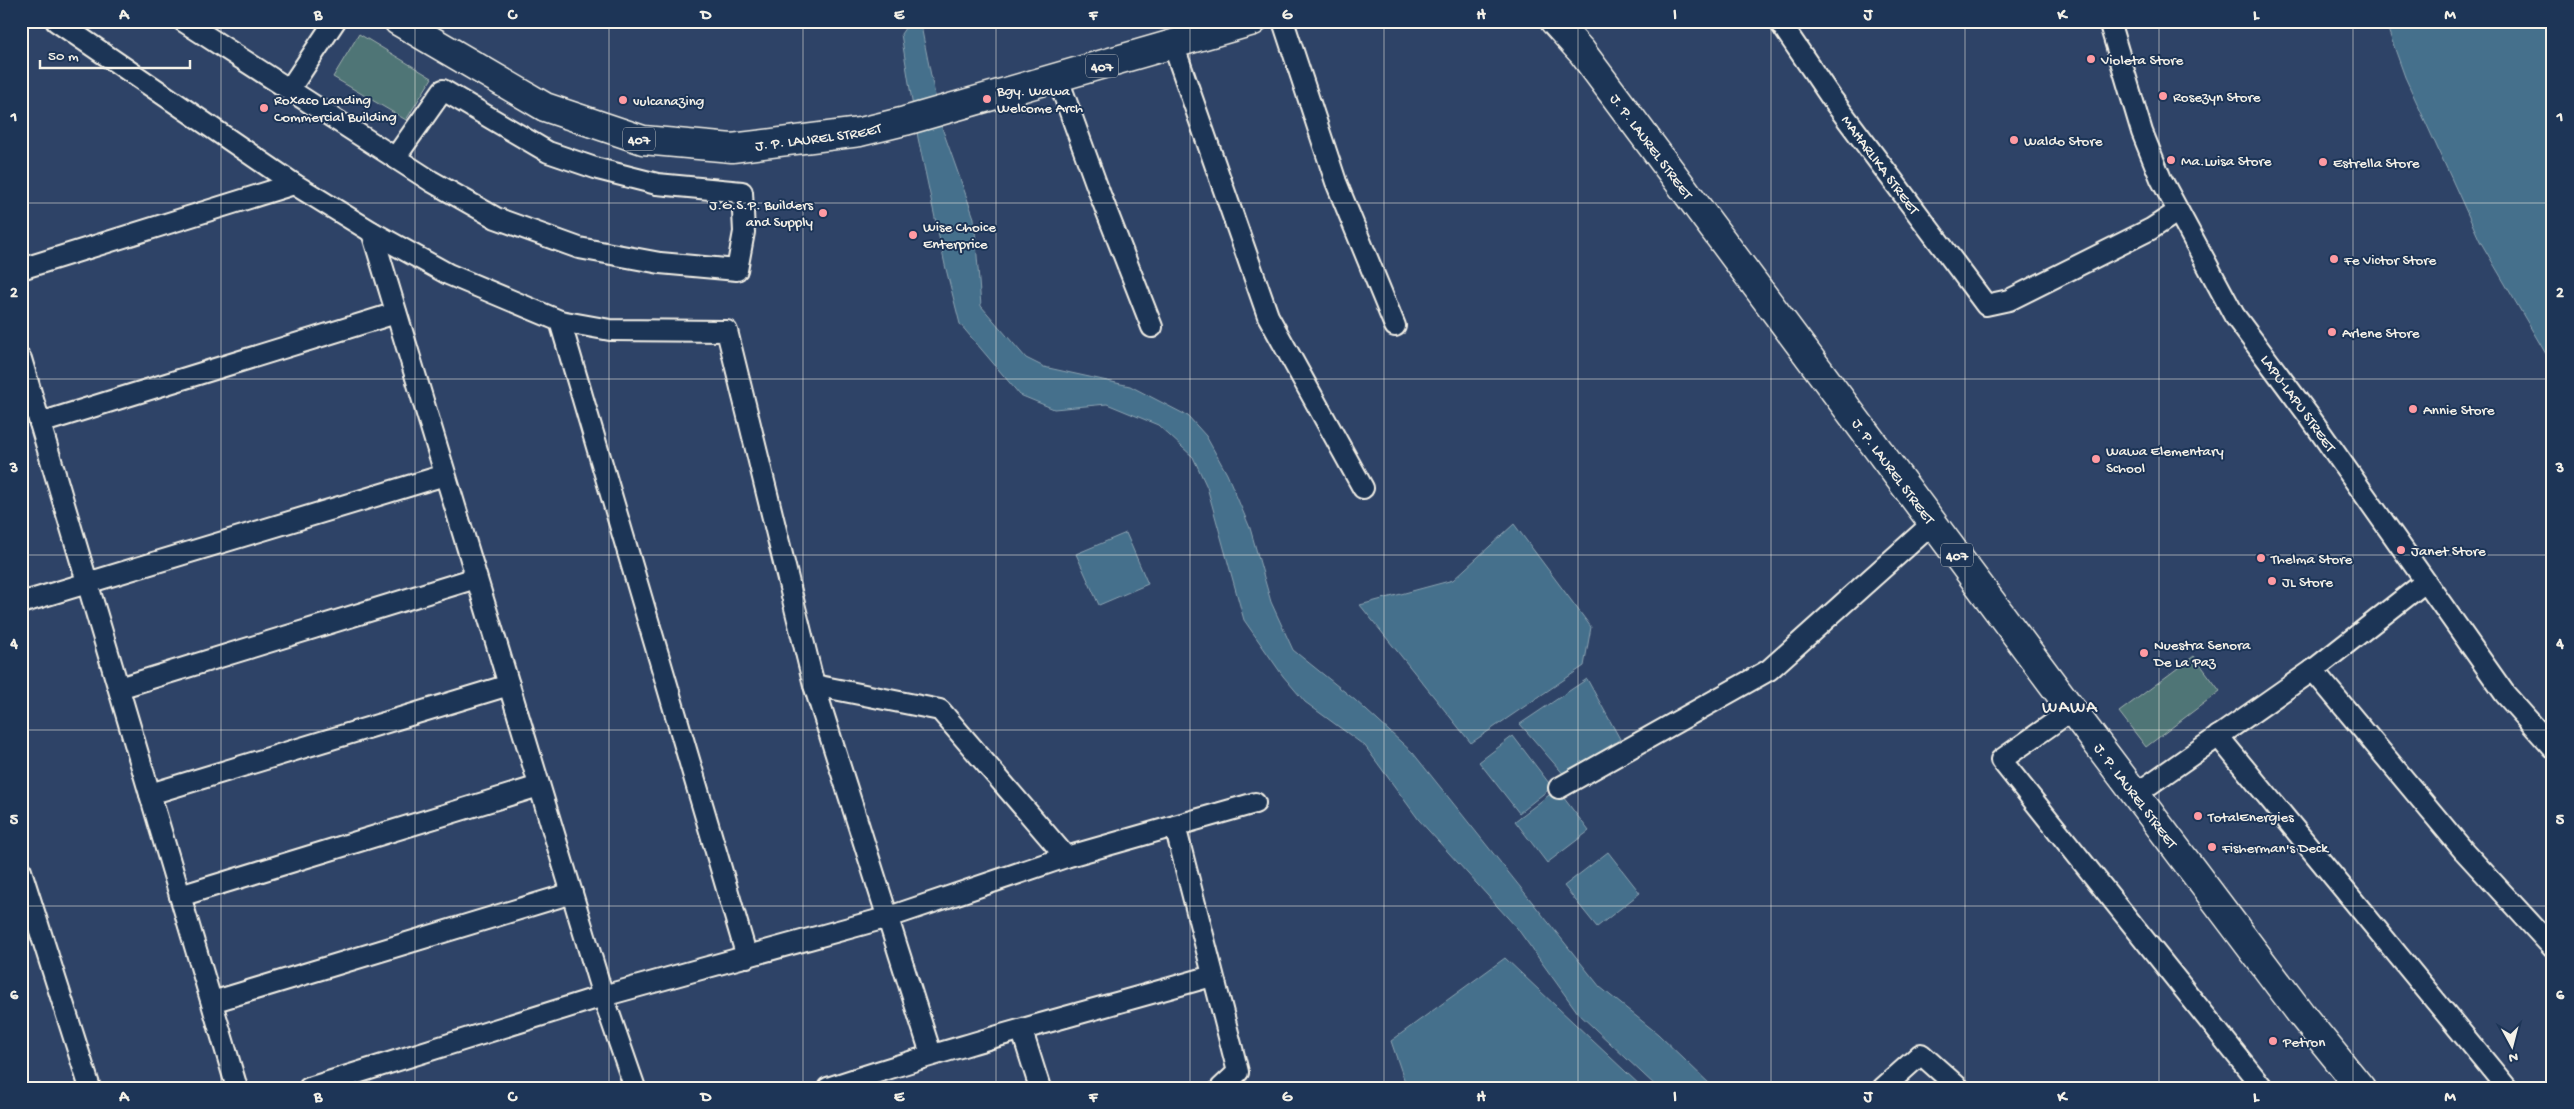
<svg xmlns="http://www.w3.org/2000/svg" width="2574" height="1109" font-family="'Gochi Hand',sans-serif">
<rect width="100%" height="100%" fill="#2e4367"/>
<filter id="ink" filterUnits="userSpaceOnUse"><feTurbulence type="fractalNoise" baseFrequency=".02" numOctaves="2"/><feDisplacementMap in="SourceGraphic" scale="10" xChannelSelector="R" yChannelSelector="G"/><feConvolveMatrix kernelMatrix="1 2 1 2 8 2 1 2 1" color-interpolation-filters="sRGB"/></filter>
<g filter="url(#ink)">
<!-- green -->
<g fill="#4f7476" stroke="#a2b2af">
<polygon points="359,34 432,78 406,120 333,77"/>
<polygon points="2194,656 2220,691 2146,747 2119,712"/>
</g>
<!-- water -->
<g fill="#456f8c" stroke="#8ba3b1">
<polygon points="910,21 920,21 941,125 974,218 981,306 1026,358 1044,367 1130,386 1188,416 1206,436 1227,474 1250,528 1271,602 1293,650 1355,700 1413,753 1600,987 1658,1034 1714,1088 1658,1088 1578,1013 1517,928 1419,820 1365,746 1305,702 1283,676 1244,620 1207,487 1193,457 1158,425 1107,404 1054,409 1020,395 960,324 945,265 918,138 901,34"/>
<polygon points="2385,21 2553,21 2553,366 2480,241 2405,77"/>
<polygon points="1514,524 1591,627 1584,666 1471,743 1360,605 1453,580"/>
<polygon points="1126,533 1148,584 1099,605 1076,554"/>
<polygon points="1587,679 1620,739 1566,777 1520,724"/>
<polygon points="1513,736 1552,787 1519,813 1479,762"/>
<polygon points="1557,789 1589,831 1547,863 1515,821"/>
<polygon points="1608,852 1640,893 1597,927 1564,886"/>
<polygon points="1505,958 1643,1088 1407,1088 1391,1041"/>
</g>
<g fill="none" stroke-linecap="round" stroke-linejoin="round">
<defs>
<g id="street">
<polyline points="56,21 294,184 372,232 448,274 560,321 610,330 727,331 814,685 931,1054"/>
<polyline points="183,21 431,181 496,218 579,248 660,263 737,270 744,232 742,192 657,184 598,169 548,152 443,90 395,158"/>
<polyline points="1283,21 1336,182 1395,326"/>
<path id="s1" d="M1779 21 1832 99 1986 305 2009 300 2151 229 2177 212"/>
<path id="s2" d="M2109 21 2142 132 2161 179 2234 315 2309 416 2505 694 2553 748"/>
<polyline points="1173,44 1268,316 1363,488"/>
<polyline points="1058,79 1101,197 1152,327"/>
<polyline points="289,90 335,21"/>
<polyline points="372,232 603,996 635,1088"/>
<polyline points="21,269 294,184"/>
<polyline points="560,321 747,957"/>
<polyline points="21,359 237,1088"/>
<polyline points="40,423 396,313"/>
<polyline points="21,603 445,475"/>
<polyline points="2313,670 2464,851 2553,948"/>
<polyline points="814,685 940,710 1066,857"/>
<polyline points="119,688 476,578"/>
<polyline points="2072,710 2001,760 2263,1088"/>
<polyline points="2218,736 2507,1088"/>
<polyline points="1559,788 1769,670 1933,523"/>
<polyline points="150,794 509,685"/>
<polyline points="2136,794 2313,670 2425,582"/>
<polyline points="1175,826 1238,1072 1221,1088"/>
<polyline points="21,871 90,1088"/>
<polyline points="180,896 539,786"/>
<polyline points="212,1002 572,893"/>
<polyline points="1022,1031 1040,1088"/>
<polyline points="309,1088 603,996 889,917 1066,857 1255,803"/>
<path d="M828 1088C954 1046 1083 1013 1212 976"/>
<polyline points="1883,1088 1921,1054 1959,1088"/>
</g>
<g id="primary">
<path id="s3" d="M398 21 545 107 643 140 732 148 860 132 905 121 1253 21"/>
<path id="s4" d="M1554 21 1582 52 2072 710 2301 1014 2361 1088"/>
</g>
</defs>
<!-- street casing -->
<use href="#street" stroke="#f4f1e8" stroke-width="24"/>
<!-- primary casing -->
<use href="#primary" stroke="#f4f1e8" stroke-width="31"/>
<!-- street -->
<use href="#street" stroke="#1d3557" stroke-width="20"/>
<!-- primary -->
<use href="#primary" stroke="#1d3557" stroke-width="28"/>
</g>
</g>
<!-- grid -->
<path fill="none" stroke="#f4f1e8" stroke-width="1" stroke-opacity="0.55" d="M221 21V1088M415 21V1088M609 21V1088M803 21V1088M996 21V1088M1190 21V1088M1384 21V1088M1578 21V1088M1771 21V1088M1965 21V1088M2159 21V1088M2353 21V1088M21 203H2553M21 379H2553M21 555H2553M21 730H2553M21 906H2553"/>
<!-- markers -->
<g fill="#ff9aa2" stroke="#1d3557" stroke-width="2">
<circle cx="2091" cy="59" r="5"/>
<circle cx="2163" cy="96" r="5"/>
<circle cx="987" cy="99" r="5"/>
<circle cx="623" cy="100" r="5"/>
<circle cx="264" cy="108" r="5"/>
<circle cx="2014" cy="140" r="5"/>
<circle cx="2171" cy="160" r="5"/>
<circle cx="2323" cy="162" r="5"/>
<circle cx="823" cy="213" r="5"/>
<circle cx="913" cy="235" r="5"/>
<circle cx="2334" cy="259" r="5"/>
<circle cx="2332" cy="332" r="5"/>
<circle cx="2413" cy="409" r="5"/>
<circle cx="2096" cy="459" r="5"/>
<circle cx="2401" cy="550" r="5"/>
<circle cx="2261" cy="558" r="5"/>
<circle cx="2272" cy="581" r="5"/>
<circle cx="2144" cy="653" r="5"/>
<circle cx="2198" cy="816" r="5"/>
<circle cx="2212" cy="847" r="5"/>
<circle cx="2273" cy="1041" r="5"/>
</g>
<g text-anchor="middle" stroke-width="4" stroke-linejoin="round" paint-order="stroke">
<!-- shield labels -->
<g fill="#1d3557" stroke="#b4b9bc" stroke-width="1">
<rect x="1086" y="54.5" width="32" height="23" rx="4"/>
<rect x="623" y="127.5" width="32" height="23" rx="4"/>
<rect x="1941" y="543.5" width="32" height="23" rx="4"/>
</g>
<g font-size="14" font-weight="bold" fill="#f4f1e8">
<text x="1102" y="71">407</text>
<text x="639" y="144">407</text>
<text x="1957" y="560">407</text>
</g>
<!-- poi labels -->
<g font-size="15" fill="#f4f1e8" stroke="#1d3557" text-anchor="start">
<text x="2101" y="64">Violeta Store</text>
<text x="997" y="95">Bgy. Wawa<tspan x="997" dy="17">Welcome Arch</tspan></text>
<text x="2173" y="101">Rosezyn Store</text>
<text x="274" y="104">Roxaco Landing<tspan x="274" dy="17">Commercial Building</tspan></text>
<text x="633" y="105">vulcanazing</text>
<text x="2024" y="145">Waldo Store</text>
<text x="2181" y="165">Ma.Luisa Store</text>
<text x="2333" y="167">Estrella Store</text>
<text x="813" y="209" text-anchor="end">J.G.S.P. Builders<tspan x="813" dy="17">and Supply</tspan></text>
<text x="923" y="231">Wise Choice<tspan x="923" dy="17">Enterprice</tspan></text>
<text x="2344" y="264">Fe Victor Store</text>
<text x="2342" y="337">Arlene Store</text>
<text x="2423" y="414">Annie Store</text>
<text x="2106" y="455">Wawa Elementary<tspan x="2106" dy="17">School</tspan></text>
<text x="2411" y="555">Janet Store</text>
<text x="2271" y="563">Thelma Store</text>
<text x="2282" y="586">JL Store</text>
<text x="2154" y="649">Nuestra Senora<tspan x="2154" dy="17">De La Paz</tspan></text>
<text x="2208" y="821">TotalEnergies</text>
<text x="2222" y="852">Fisherman's Deck</text>
<text x="2283" y="1046">Petron</text>
</g>
<!-- street labels -->
<g font-size="15" fill="#f4f1e8" stroke="#1d3557">
<text dy="5" stroke="none"><textPath href="#s3" startOffset="450">J. P. LAUREL STREET</textPath></text>
<text dy="5" stroke="none"><textPath href="#s4" startOffset="159">J. P. LAUREL STREET</textPath></text>
<text dy="5" stroke="none"><textPath href="#s1" startOffset="176">MAHARLIKA STREET</textPath></text>
<text dy="5" stroke="none"><textPath href="#s2" startOffset="430">LAPU-LAPU STREET</textPath></text>
<text dy="5" stroke="none"><textPath href="#s4" startOffset="564">J. P. LAUREL STREET</textPath></text>
<text dy="5" stroke="none"><textPath href="#s4" startOffset="969">J. P. LAUREL STREET</textPath></text>
</g>
<!-- quarter labels -->
<g font-size="18" letter-spacing="1" fill="#f4f1e8" stroke="#1d3557">
<text x="2070" y="712">WAWA</text>
</g>
</g>
<!-- margin -->
<rect width="2574" height="1109" fill="none" stroke="#1d3557" stroke-width="55"/>
<!-- north arrow -->
<g transform="translate(2512 1046) rotate(173)" stroke="#1d3557" stroke-width="4" paint-order="stroke">
<path d="M0-4L9 19L0 12L-9 19Z" fill="#f4f1e8"/>
<text y="-8" font-size="14" font-weight="bold" text-anchor="middle" fill="#f4f1e8">N</text>
</g>
<!-- scale -->
<path d="M40 60v8h150v-8" fill="none" stroke="#f4f1e8" stroke-width="2.5"/>
<text x="48" y="60" font-size="15" fill="#f4f1e8" stroke="#1d3557" stroke-width="4" paint-order="stroke">50 m</text>
<rect x="28" y="28" width="2518" height="1054" fill="none" stroke="#f4f1e8" stroke-width="2"/>
<g font-size="16" text-anchor="middle" font-weight="bold" fill="#f4f1e8">
<text x="124" y="19">A</text>
<text x="318" y="19">B</text>
<text x="512" y="19">C</text>
<text x="706" y="19">D</text>
<text x="899" y="19">E</text>
<text x="1093" y="19">F</text>
<text x="1287" y="19">G</text>
<text x="1481" y="19">H</text>
<text x="1675" y="19">I</text>
<text x="1868" y="19">J</text>
<text x="2062" y="19">K</text>
<text x="2256" y="19">L</text>
<text x="2450" y="19">M</text>
<text x="14" y="121">1</text>
<text x="2560" y="121">1</text>
<text x="14" y="297">2</text>
<text x="2560" y="297">2</text>
<text x="14" y="472">3</text>
<text x="2560" y="472">3</text>
<text x="14" y="648">4</text>
<text x="2560" y="648">4</text>
<text x="14" y="824">5</text>
<text x="2560" y="824">5</text>
<text x="14" y="999">6</text>
<text x="2560" y="999">6</text>
<text x="124" y="1101">A</text>
<text x="318" y="1101">B</text>
<text x="512" y="1101">C</text>
<text x="706" y="1101">D</text>
<text x="899" y="1101">E</text>
<text x="1093" y="1101">F</text>
<text x="1287" y="1101">G</text>
<text x="1481" y="1101">H</text>
<text x="1675" y="1101">I</text>
<text x="1868" y="1101">J</text>
<text x="2062" y="1101">K</text>
<text x="2256" y="1101">L</text>
<text x="2450" y="1101">M</text>
</g>
</svg>
